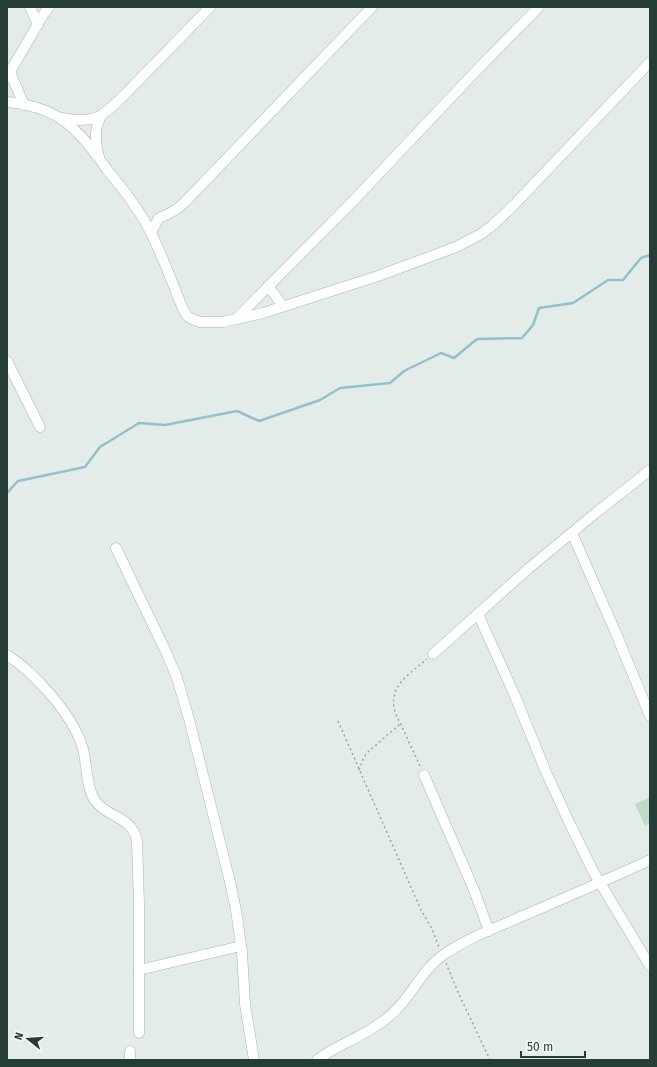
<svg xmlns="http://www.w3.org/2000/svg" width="657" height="1067" font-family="'Fira Sans',sans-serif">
<rect width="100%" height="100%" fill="#e4ece9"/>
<!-- green -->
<polygon fill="#bfdbc8" points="650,797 650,823 645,826 635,804"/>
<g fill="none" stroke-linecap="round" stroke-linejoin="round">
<!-- stream -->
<polyline stroke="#92c1cb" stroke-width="2.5" points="7,493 18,481 85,467 100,447 139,423 165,425 237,411 259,421 320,400 340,388 390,383 404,371 441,353 454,358 477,339 522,338 533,325 539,308 573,303 608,280 623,280 641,258 650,255"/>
<defs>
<g id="street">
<polyline points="30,7 38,25"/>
<polyline points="10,72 24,105"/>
<polyline points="7,77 43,15 49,7"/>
<path d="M7 102C25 103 50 110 64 121 81 133 96 154 108 171 124 190 139 209 150 231 163 256 172 283 183 309L187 316 192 319 200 322H223L263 313 378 276 456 247 481 234 493 225 511 208 650 62"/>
<path d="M62 118C72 120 85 121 95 118 106 115 124 95 132 87 159 60 184 34 210 7"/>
<path d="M99 157C95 142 94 129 101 116"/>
<polyline points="151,232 159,218 168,214 177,209 185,202 372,7"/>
<polyline points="268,286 283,306"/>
<polyline points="236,319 355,199 476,71 539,7"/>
<polyline points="7,361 40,427"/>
<polyline points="572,533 615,631 650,716"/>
<polyline points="116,548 167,654 177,678 189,719 230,882 236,910 242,952 245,1004 254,1060"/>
<polyline points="478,614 515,696 546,772 569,822 593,871 650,966"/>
<polyline points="433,654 528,569 592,516 650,470"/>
<path d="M7 655C35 673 74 716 83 749 87 764 86 786 94 799 106 818 131 815 137 840L139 904V1033"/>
<polyline points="424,775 474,890 489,931"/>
<polyline points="139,970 241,946"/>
<polyline points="130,1060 130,1051"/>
<path d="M317 1060 324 1055C347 1041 374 1031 394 1012 412 995 422 970 443 955 467 938 498 927 525 915 567 897 609 879 650 860"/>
</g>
</defs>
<!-- street casing -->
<use href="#street" stroke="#a7b4b0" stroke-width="11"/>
<!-- path -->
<g stroke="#88ada2" stroke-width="1.5" stroke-dasharray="2 3" stroke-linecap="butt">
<polyline points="338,721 421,910 431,927 439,947"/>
<path d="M420 766 395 712C388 685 409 675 427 659"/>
<polyline points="359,770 364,757 368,752 400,724"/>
<polyline points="446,963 457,990 490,1060"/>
</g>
<!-- street -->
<use href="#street" stroke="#fff" stroke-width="10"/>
</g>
<!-- border -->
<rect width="657" height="1067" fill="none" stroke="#253c37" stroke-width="16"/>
<!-- north arrow -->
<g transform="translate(28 1039) rotate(287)" stroke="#f4f9f7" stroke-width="3" paint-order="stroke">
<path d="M0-3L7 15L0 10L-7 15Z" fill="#253c37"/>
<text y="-6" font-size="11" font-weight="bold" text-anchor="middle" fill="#253c37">N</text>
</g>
<!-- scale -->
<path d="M521 1051v6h64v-6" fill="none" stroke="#253c37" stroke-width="2"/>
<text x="527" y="1051" font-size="12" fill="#253c37" stroke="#f4f9f7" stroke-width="3" paint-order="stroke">50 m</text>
</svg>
